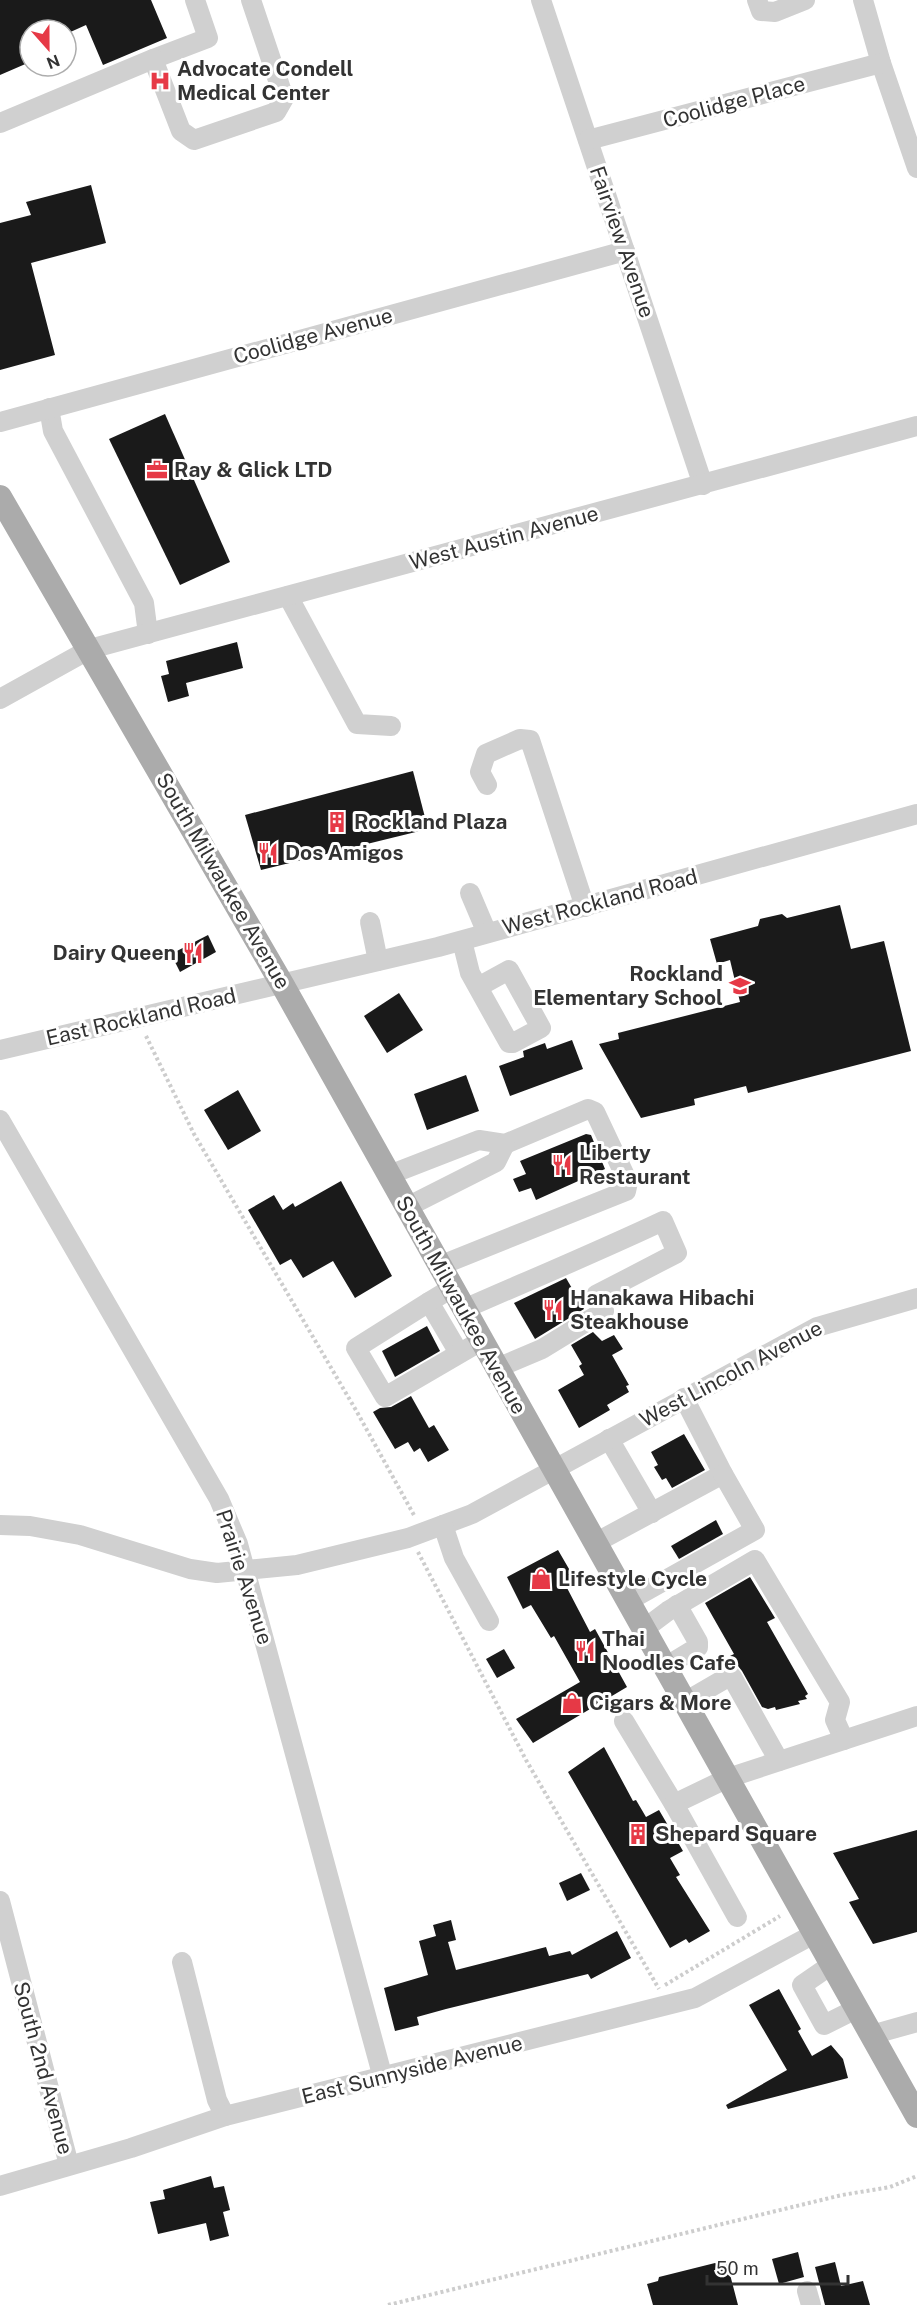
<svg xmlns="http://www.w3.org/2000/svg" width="917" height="2305" font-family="'Public Sans',sans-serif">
<rect width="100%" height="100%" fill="#fff"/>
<!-- building -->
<g fill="#1a1a1a">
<polygon points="0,0 151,0 167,38 103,65 86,25 66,34 66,30 30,30 30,62 0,75"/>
<polygon points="91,185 106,243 31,263 55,355 0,370 0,223 31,215 26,202"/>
<polygon points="165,414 230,562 180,585 109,439"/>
<polygon points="237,642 243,668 186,683 189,696 168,702 161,676 169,674 166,661"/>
<polygon points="413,771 428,829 261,870 245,815"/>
<polygon points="840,905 851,949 884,941 911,1051 748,1093 746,1086 694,1099 695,1105 641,1118 599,1044 619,1039 618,1033 740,1002 730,960 717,964 710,939 758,926 760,919 782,914 787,918"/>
<polygon points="208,935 216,952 180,972 171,954"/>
<polygon points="399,993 423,1030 387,1053 364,1016"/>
<polygon points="572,1040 583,1069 510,1096 499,1066 524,1057 523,1051 545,1043 547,1049"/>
<polygon points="466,1075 479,1111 427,1130 414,1094"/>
<polygon points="238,1090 261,1131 228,1150 204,1110"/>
<polygon points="586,1134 591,1135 605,1169 536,1200 531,1188 519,1192 513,1179 526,1174 520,1161"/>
<polygon points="341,1181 392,1276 355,1298 333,1261 303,1278 291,1259 280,1265 248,1210 274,1195 283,1210 293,1203 295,1207"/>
<polygon points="566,1278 584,1309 535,1339 514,1303"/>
<polygon points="427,1326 440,1351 395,1377 382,1351"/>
<polygon points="593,1332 602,1341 614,1335 623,1349 612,1355 629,1385 626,1386 629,1392 607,1405 610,1410 579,1428 558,1390 584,1375 579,1366 582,1364 571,1345"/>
<polygon points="411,1396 429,1428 434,1425 449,1450 428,1462 420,1448 414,1452 408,1442 395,1449 373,1412 380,1408 391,1407"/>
<polygon points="684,1434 705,1470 672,1488 666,1478 662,1480 654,1467 658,1465 651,1452"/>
<polygon points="716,1520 723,1534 679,1559 671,1546"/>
<polygon points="558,1550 576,1581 566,1586 590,1632 595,1629 627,1687 533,1743 516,1719 580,1682 554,1636 551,1638 531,1605 523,1609 507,1577"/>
<polygon points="750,1577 775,1618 767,1622 808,1694 805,1696 807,1699 798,1701 800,1704 776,1710 775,1707 768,1709 762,1707 742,1671 730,1656 734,1654 705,1603"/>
<polygon points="504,1649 515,1668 497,1678 486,1659"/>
<polygon points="604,1747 633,1801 636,1800 646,1817 659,1810 683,1851 670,1858 680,1875 676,1877 710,1931 689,1943 686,1939 670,1948 568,1772"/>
<polygon points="917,1830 917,1932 873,1944 849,1902 859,1899 833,1853"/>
<polygon points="581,1873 590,1890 567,1901 559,1883"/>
<polygon points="451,1920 456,1940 448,1942 456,1970 546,1947 549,1956 570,1951 572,1955 617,1931 631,1958 591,1979 588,1974 446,2009 417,2017 419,2025 395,2031 384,1988 428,1975 419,1941 436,1936 433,1925"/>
<polygon points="779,1989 801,2029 798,2031 812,2056 831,2045 843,2059 848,2078 728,2109 726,2105 787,2070 749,2005"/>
<polygon points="211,2176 214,2188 224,2186 230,2210 223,2212 229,2236 210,2241 206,2223 158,2234 150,2202 165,2199 163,2190"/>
<polygon points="798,2252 804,2277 779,2284 772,2259"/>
<polygon points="835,2262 841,2286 863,2281 870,2305 825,2305 815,2267"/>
<polygon points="715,2263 719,2265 727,2263 738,2305 653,2305 647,2284 658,2281 659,2277"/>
</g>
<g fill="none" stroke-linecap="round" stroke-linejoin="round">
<!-- path -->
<g stroke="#cdcdcd" stroke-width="4" stroke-dasharray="3 3" stroke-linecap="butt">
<polyline points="146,1036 194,1134 357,1412 415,1517"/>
<polyline points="418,1552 526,1760 659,1989"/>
<polyline points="665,1985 780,1916"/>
<polyline points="388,2305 842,2195 890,2187 917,2176"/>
</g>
<!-- minor -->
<g stroke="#d0d0d0" stroke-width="20">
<polyline points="541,0 703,485"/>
<polyline points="757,0 761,11 775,12 805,0"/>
<polyline points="863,0 881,63 917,168"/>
<polyline points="153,59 208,38 195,0"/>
<polyline points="0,123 153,59 181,131 194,140 276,112 284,98 251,0"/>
<polyline points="588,140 881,63"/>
<polyline points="49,408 53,431 144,603 148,634"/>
<polyline points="0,422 625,251"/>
<polyline points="288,596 357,724 391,726"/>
<polyline points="0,699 90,649 917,426"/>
<polyline points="487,785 480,772 486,754 520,739 530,740 585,907"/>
<polyline points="470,893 487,933"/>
<polyline points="370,922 378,961"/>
<polyline points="462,941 470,973 509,1043 513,1043 541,1028 509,970 478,987"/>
<polyline points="0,1050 438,947 917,814"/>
<polyline points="0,1120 219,1499 238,1544 383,2078"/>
<polyline points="389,1175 479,1140 505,1144 588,1109 595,1112 628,1182 626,1191 439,1266"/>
<polyline points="407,1207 496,1162 505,1144"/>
<polyline points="452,1288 429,1302 459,1353"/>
<polyline points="429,1302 356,1348 385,1397 481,1341"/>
<path d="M464 1309C530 1280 597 1252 663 1221L677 1253 596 1295 604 1311 542 1349 497 1368"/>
<polyline points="609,1439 652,1513"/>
<polyline points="0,1525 30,1526 80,1535 190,1569 217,1573 297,1565 408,1538 472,1514 817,1327 917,1298"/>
<polyline points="443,1525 454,1558 489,1621"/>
<polyline points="595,1543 723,1474 684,1398"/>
<polyline points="628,1601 755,1530 723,1474"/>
<polyline points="644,1629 668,1611 755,1560 840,1702 835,1720 844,1740"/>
<polyline points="665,1667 698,1647 698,1642 677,1605"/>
<polyline points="685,1702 728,1677 732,1677 779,1761"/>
<polyline points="624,1721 674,1804 728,1778 917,1716"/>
<polyline points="674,1804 737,1917"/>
<polyline points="0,1901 69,2165"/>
<polyline points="182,1962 217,2100 225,2116"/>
<polyline points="831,1965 802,1985 824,2025 856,2009"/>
<polyline points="871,2035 917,2022"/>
<polyline points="0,2186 131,2148 225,2116 695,1998 814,1934"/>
<polyline points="807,2291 811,2305"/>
</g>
<!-- major -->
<polyline stroke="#ababab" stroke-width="24" points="0,497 282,984 917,2116"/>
</g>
<!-- icons -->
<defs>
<symbol id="hospital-bare" viewBox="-9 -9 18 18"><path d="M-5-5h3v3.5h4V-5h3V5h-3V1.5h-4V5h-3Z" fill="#e63946" stroke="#fff" stroke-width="2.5" paint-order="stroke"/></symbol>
<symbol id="office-bare" viewBox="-9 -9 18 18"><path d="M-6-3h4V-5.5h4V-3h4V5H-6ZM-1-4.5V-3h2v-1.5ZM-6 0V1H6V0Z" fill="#e63946" stroke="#fff" stroke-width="2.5" paint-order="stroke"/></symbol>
<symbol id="building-bare" viewBox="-9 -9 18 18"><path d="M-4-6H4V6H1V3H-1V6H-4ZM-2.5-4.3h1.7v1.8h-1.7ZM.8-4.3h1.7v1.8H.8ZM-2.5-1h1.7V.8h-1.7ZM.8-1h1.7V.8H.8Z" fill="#e63946" stroke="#fff" stroke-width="2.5" paint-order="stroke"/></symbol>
<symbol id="restaurant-bare" viewBox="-9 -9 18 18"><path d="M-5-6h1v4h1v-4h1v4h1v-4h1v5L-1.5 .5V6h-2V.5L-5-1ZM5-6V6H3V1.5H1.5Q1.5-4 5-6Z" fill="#e63946" stroke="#fff" stroke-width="2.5" paint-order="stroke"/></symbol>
<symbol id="school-bare" viewBox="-9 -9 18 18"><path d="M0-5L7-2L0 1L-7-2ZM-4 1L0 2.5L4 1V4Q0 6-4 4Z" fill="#e63946" stroke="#fff" stroke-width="2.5" paint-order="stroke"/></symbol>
<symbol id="shop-bare" viewBox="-9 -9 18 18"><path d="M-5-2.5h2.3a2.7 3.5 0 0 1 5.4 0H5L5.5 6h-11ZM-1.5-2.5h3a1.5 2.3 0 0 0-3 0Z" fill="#e63946" stroke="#fff" stroke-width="2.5" paint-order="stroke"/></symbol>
</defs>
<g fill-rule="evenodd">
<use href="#hospital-bare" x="145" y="66" width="30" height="30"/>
<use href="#office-bare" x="142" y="455" width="30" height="30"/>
<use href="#building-bare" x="322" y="807" width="30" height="30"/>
<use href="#restaurant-bare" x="253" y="838" width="30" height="30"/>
<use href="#restaurant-bare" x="178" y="938" width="30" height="30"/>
<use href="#school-bare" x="725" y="971" width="30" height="30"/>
<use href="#restaurant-bare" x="547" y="1150" width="30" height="30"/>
<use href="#restaurant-bare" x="538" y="1295" width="30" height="30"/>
<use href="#shop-bare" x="526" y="1564" width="30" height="30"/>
<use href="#restaurant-bare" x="570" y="1636" width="30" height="30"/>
<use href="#shop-bare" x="557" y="1688" width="30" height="30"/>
<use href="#building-bare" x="623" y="1819" width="30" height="30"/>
</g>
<g text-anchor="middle" stroke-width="6" stroke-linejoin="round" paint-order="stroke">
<!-- poi labels -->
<g font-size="21" font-weight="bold" fill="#333" stroke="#fff" text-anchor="start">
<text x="177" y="76">Advocate Condell<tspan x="177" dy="24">Medical Center</tspan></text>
<text x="174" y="477">Ray &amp; Glick LTD</text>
<text x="354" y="829">Rockland Plaza</text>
<text x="285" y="860">Dos Amigos</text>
<text x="176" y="960" text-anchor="end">Dairy Queen</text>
<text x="723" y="981" text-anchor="end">Rockland<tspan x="723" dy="24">Elementary School</tspan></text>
<text x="579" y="1160">Liberty<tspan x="579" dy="24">Restaurant</tspan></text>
<text x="570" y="1305">Hanakawa Hibachi<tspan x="570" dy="24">Steakhouse</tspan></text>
<text x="558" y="1586">Lifestyle Cycle</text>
<text x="602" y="1646">Thai<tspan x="602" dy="24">Noodles Cafe</tspan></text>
<text x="589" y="1710">Cigars &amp; More</text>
<text x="655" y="1841">Shepard Square</text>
</g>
<!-- street labels -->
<g font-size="21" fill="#333" stroke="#fff">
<text transform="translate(734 102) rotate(-15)" y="7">Coolidge Place</text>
<text transform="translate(622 242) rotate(71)" y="7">Fairview Avenue</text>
<text transform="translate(313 336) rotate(-15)" y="7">Coolidge Avenue</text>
<text transform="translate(504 538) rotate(-15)" y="7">West Austin Avenue</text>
<text transform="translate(223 881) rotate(60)" y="7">South Milwaukee Avenue</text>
<text transform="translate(600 902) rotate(-15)" y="7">West Rockland Road</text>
<text transform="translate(141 1017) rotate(-13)" y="7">East Rockland Road</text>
<text transform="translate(461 1305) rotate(61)" y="7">South Milwaukee Avenue</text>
<text transform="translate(731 1374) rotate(-28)" y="7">West Lincoln Avenue</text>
<text transform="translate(244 1577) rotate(72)" y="7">Prairie Avenue</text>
<text transform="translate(43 2068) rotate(75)" y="7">South 2nd Avenue</text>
<text transform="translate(412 2070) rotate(-14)" y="7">East Sunnyside Avenue</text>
</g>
</g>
<!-- north arrow -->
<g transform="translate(48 48) rotate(159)"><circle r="28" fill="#ffffff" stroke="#adadad" stroke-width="1.5"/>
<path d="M0-4.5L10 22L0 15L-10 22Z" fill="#e63946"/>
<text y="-9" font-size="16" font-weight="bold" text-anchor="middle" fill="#333333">N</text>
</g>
<!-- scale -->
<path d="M707 2275v9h141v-9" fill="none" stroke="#333333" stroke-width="3"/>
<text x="716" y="2275" font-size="18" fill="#333333" stroke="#ffffff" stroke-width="4.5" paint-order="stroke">50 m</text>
</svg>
